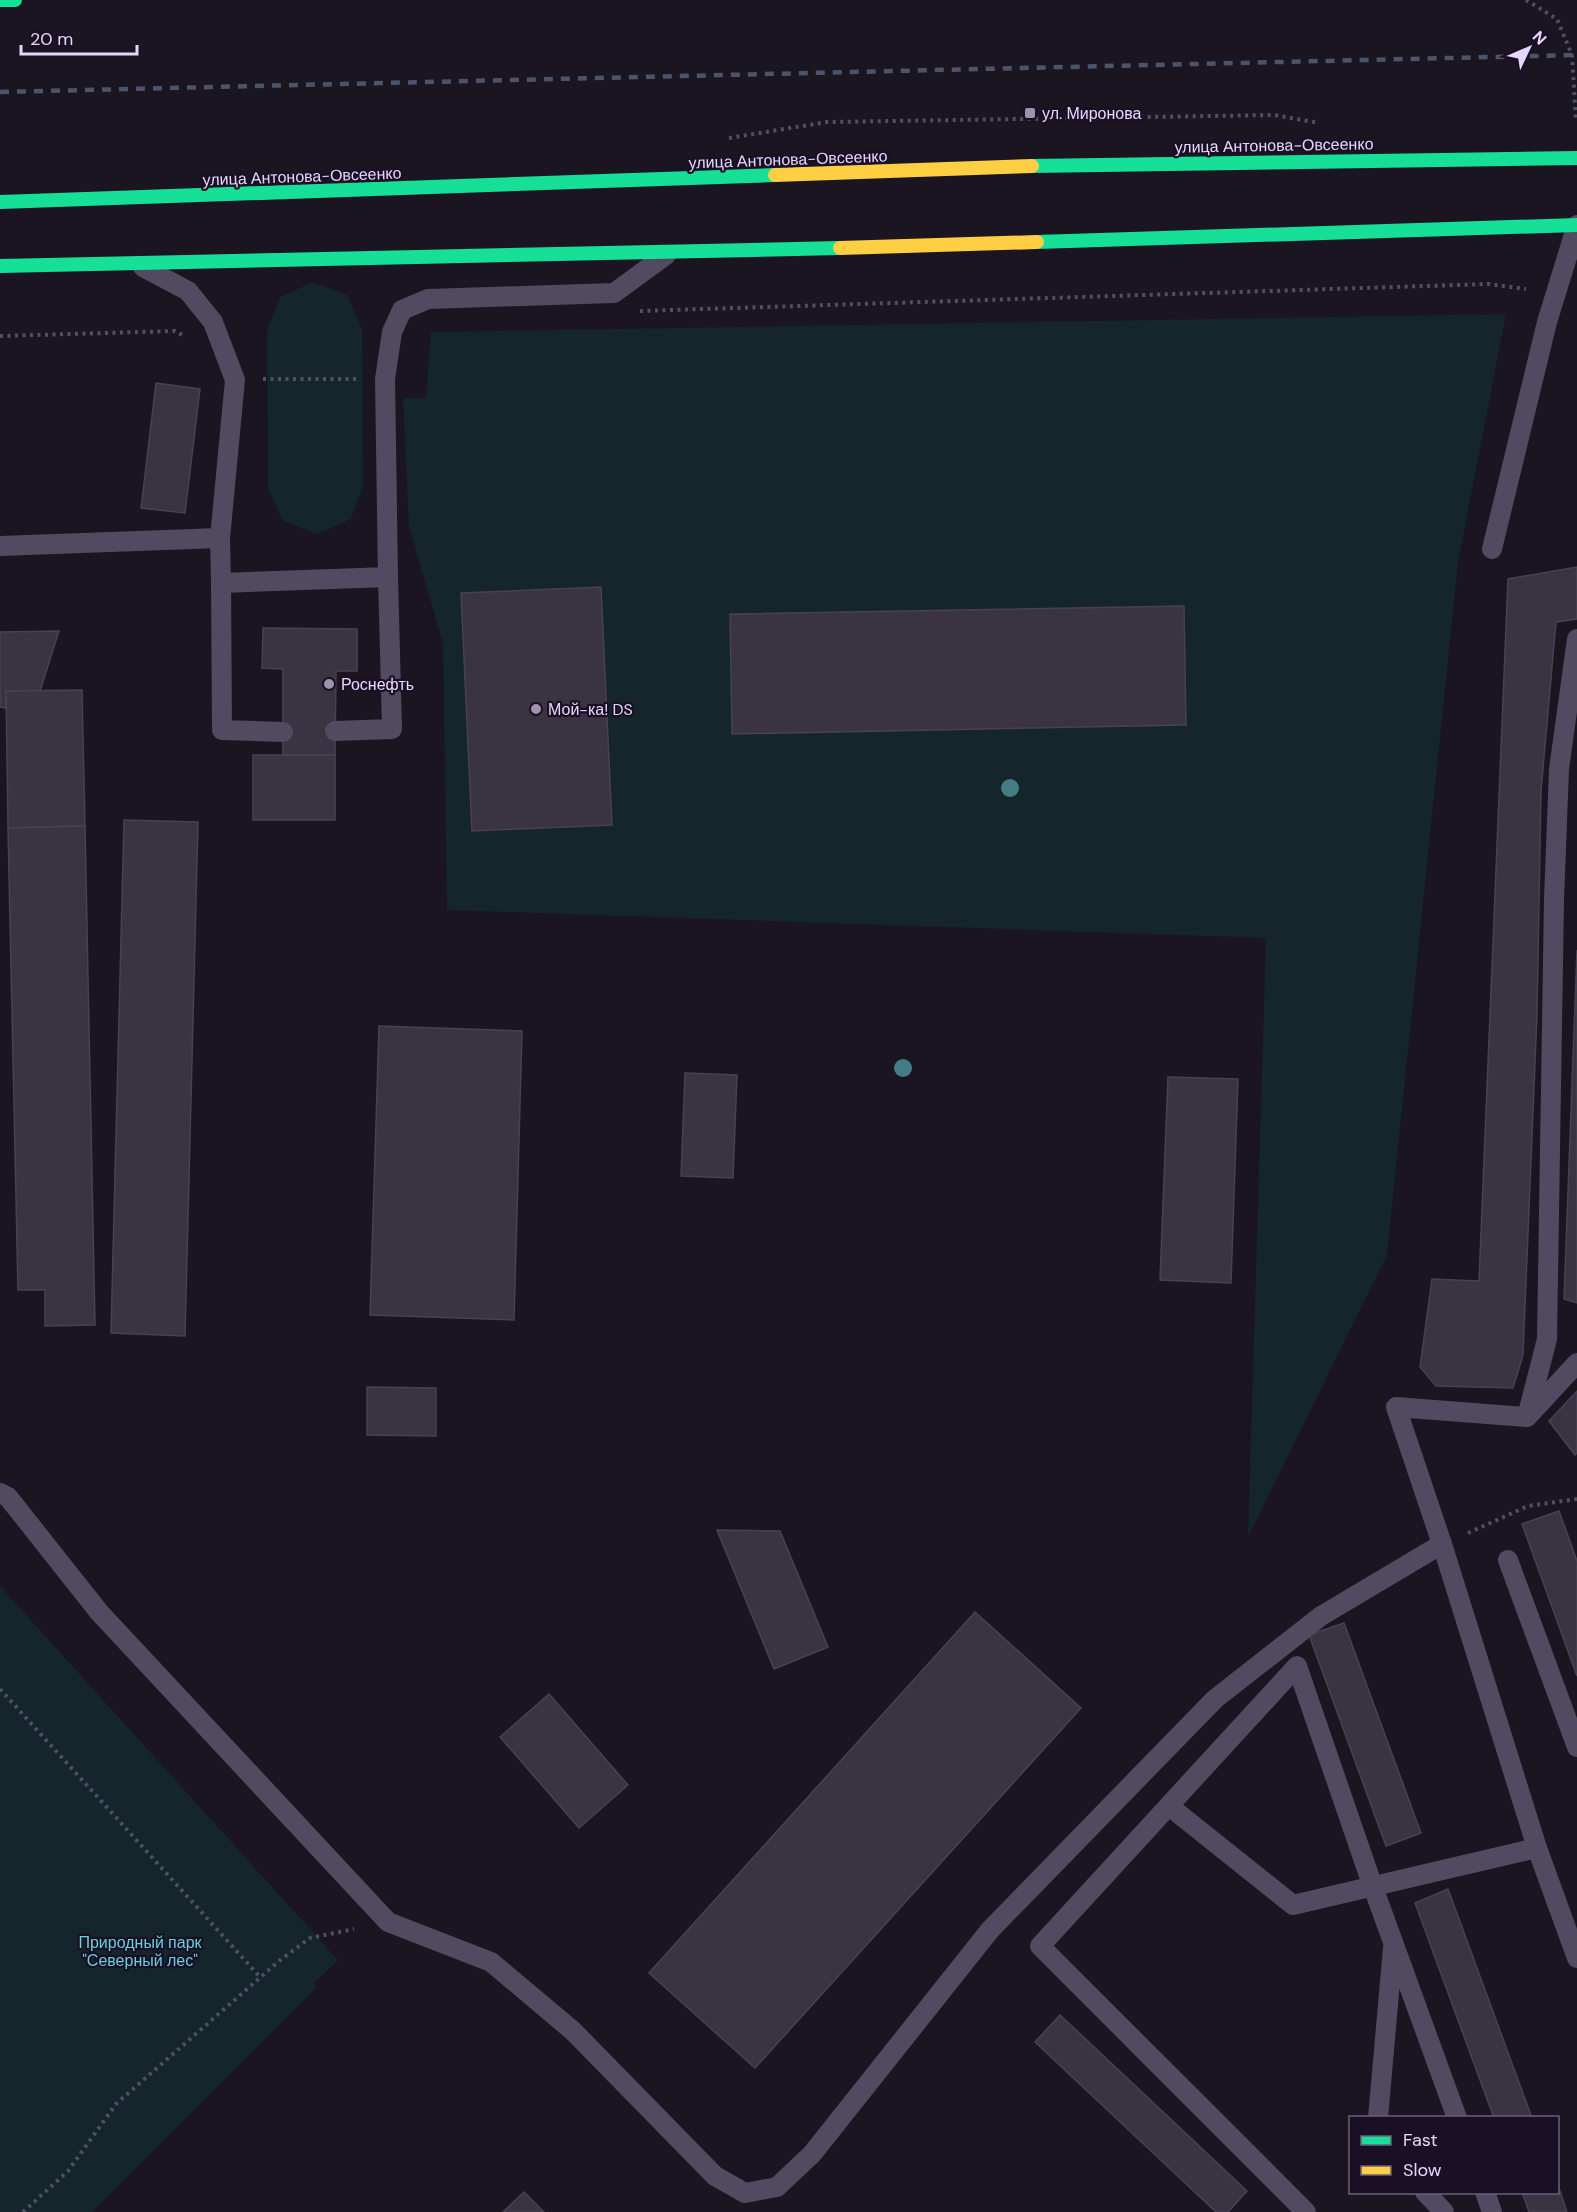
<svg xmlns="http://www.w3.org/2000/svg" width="1577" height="2212" font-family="'DM Sans',sans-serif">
<rect width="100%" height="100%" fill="#1a1520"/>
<!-- green -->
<g fill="#15252c">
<polygon points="313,282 347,295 362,329 363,485 351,519 317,534 283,521 268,488 267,331 280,297"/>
<polygon points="1506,314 1458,562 1387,1255 1248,1537 1266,938 447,910 443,643 409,527 403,398 426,398 431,332"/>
<polygon points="0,1586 338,1960 314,1983 317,1987 92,2212 0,2212"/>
</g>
<!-- building -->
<g fill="#3a3342" stroke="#4a4053" stroke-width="1.5">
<polygon points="156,383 200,389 185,513 141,508"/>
<polygon points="1577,567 1577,619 1556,622 1541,791 1537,1014 1523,1355 1513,1388 1436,1386 1420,1367 1432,1279 1479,1281 1508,579"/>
<polygon points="601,587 612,825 472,831 461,593"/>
<polygon points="1184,606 1186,725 732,734 730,614"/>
<polygon points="263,628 357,629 357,671 336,671 335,755 283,755 283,669 262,668"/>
<polygon points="59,631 40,691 6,691 6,708 0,707 0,632"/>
<polygon points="82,690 85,826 8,828 6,691"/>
<rect x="253" y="755" width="82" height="65"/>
<polygon points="124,820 198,822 185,1336 111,1333"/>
<polygon points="85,826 95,1325 45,1326 45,1290 18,1290 8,828"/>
<polygon points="1577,950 1577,1303 1564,1299"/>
<polygon points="379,1026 522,1031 514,1320 370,1315"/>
<polygon points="685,1073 737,1075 733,1178 681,1176"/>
<polygon points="1168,1077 1238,1079 1231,1283 1160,1280"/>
<polygon points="367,1387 436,1388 436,1436 367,1435"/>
<polygon points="1577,1391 1577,1453 1575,1455 1549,1421"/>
<polygon points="1559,1511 1577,1561 1577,1676 1522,1524"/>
<polygon points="717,1530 780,1531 828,1647 774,1669"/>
<polygon points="975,1612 1081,1708 755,2068 649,1973"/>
<polygon points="1344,1623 1421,1833 1386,1846 1309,1635"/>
<polygon points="549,1694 628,1785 579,1828 500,1737"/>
<polygon points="1448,1889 1532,2118 1494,2118 1415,1903"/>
<polygon points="1060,2015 1247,2191 1228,2212 1216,2212 1035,2042"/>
<polygon points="1558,2185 1567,2212 1529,2212 1522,2192 1558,2192"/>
<polygon points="524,2192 544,2212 503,2212"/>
</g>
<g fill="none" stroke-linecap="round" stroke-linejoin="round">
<!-- path -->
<g stroke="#4e5161" stroke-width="4" stroke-dasharray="3 4.5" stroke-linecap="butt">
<polyline points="1526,0 1557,19 1572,55 1576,122"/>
<polyline points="729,138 827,122 1274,115 1319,123"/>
<polyline points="640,311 1489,284 1526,289"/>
<polyline points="0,336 175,331 184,336"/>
<polyline points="263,379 357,379"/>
<polyline points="1468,1533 1528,1506 1577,1499"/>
<polyline points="0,1689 260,1977"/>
<polyline points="23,2212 68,2171 116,2104 279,1961 310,1938 354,1929"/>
</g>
<!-- lane -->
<g stroke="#524a60" stroke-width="20">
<polyline points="143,267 188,291 213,322 235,380 220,538 221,583 388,577 385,379 392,332 402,310 428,299 614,293 666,255"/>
<polyline points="0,546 220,538"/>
<polyline points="1492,549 1547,322 1577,225"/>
<polyline points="221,583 222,730 283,732"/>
<polyline points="335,731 392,729 388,577"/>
<polyline points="1529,1415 1577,1363"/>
<polyline points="1527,1417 1547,1339 1554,899 1559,769 1577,639"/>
<polyline points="1527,1417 1396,1407 1442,1544 1537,1848 1577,1958"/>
<polyline points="0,1493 8,1497 99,1612 388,1922 491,1962 573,2031 715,2176 745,2193 777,2187 812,2154 990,1930 1215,1699 1321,1616 1442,1544"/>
<polyline points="1508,1560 1577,1747"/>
<polyline points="1169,1806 1293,1905 1537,1848"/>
<polyline points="1378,2118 1393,1948"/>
<polyline points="1425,2192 1444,2212"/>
<polyline points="1485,2192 1492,2212"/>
<polyline points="1306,2212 1040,1946 1297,1666 1373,1887 1457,2118"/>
</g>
<!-- fast -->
<g stroke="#16e098" stroke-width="14">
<polyline points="0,0 15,0"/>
<polyline points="1032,166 1577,158"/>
<polyline points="0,202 775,175"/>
<polyline points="1037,242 1577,225"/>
<polyline points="0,266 840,248"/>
</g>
<!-- slow -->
<g stroke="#ffcf43" stroke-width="14">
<polyline points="775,175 1032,166"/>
<polyline points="840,248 1037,242"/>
</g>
<!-- rail -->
<polyline stroke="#4c546b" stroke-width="4.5" stroke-dasharray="9 8" stroke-linecap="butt" points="0,92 1577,55"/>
</g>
<!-- trees -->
<g fill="#447c85">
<circle cx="1010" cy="788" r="9"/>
<circle cx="903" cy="1068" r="9"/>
</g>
<!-- markers -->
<g fill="#9f92af" stroke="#1a1025" stroke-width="2">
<rect x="1024" y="107" width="12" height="12" rx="3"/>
<circle cx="329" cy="684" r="6"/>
<circle cx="536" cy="709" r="6"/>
</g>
<g text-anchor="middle" stroke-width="4.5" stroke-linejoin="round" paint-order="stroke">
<!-- poi labels -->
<g font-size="16" fill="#e7d6fc" stroke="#1a1025" text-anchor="start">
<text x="1042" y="119">ул. Миронова</text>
<text x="341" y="690">Роснефть</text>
<text x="548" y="715">Мой-ка! DS</text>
</g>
<!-- street labels -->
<g font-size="16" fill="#e7d6fc" stroke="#1a1025">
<text transform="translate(1274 145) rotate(-1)" y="6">улица Антонова-Овсеенко</text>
<text transform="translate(788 159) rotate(-2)" y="6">улица Антонова-Овсеенко</text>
<text transform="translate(302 176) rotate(-2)" y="6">улица Антонова-Овсеенко</text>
</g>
<!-- park labels -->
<g font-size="16" fill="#67d0d8" stroke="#1a1025">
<text x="140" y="1948">Природный парк<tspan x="140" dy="18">"Северный лес"</tspan></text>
</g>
</g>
<!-- legend -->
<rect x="1349" y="2116" width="210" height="78" fill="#1a1025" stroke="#6c5f7b" stroke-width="1.5"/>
<rect x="1361" y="2136" width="30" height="9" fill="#16e098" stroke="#6c5f7b" stroke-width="1.5"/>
<text x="1403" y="2146" font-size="18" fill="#e7d6fc">Fast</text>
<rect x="1361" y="2166" width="30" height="9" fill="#ffcf43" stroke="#6c5f7b" stroke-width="1.5"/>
<text x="1403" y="2176" font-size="18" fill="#e7d6fc">Slow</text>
<!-- north arrow -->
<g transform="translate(1529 48) rotate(46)" stroke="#1a1025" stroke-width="4.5" paint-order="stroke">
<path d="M0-4.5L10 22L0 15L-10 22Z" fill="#e7d6fc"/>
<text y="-9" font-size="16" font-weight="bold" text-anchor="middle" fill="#e7d6fc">N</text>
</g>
<!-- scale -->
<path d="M21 45v9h116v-9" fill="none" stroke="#e7d6fc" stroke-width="3"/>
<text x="30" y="45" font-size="18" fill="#e7d6fc" stroke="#1a1025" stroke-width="4.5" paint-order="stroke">20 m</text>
</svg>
